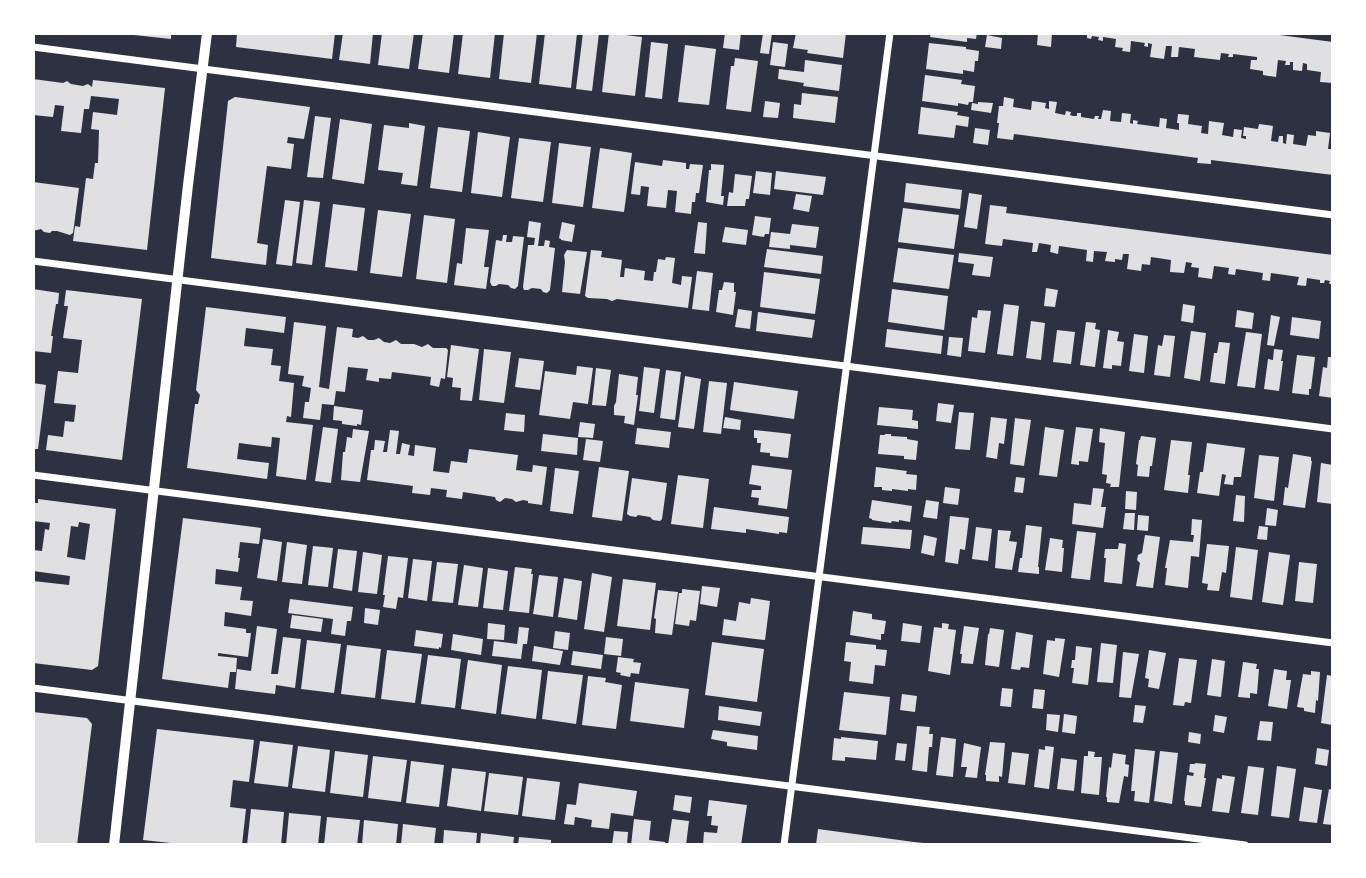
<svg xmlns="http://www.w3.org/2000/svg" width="1366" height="878" font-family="Signika,sans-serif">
<rect width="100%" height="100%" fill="#2d3142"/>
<!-- building -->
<g fill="#e0e0e3" fill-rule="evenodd">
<polygon points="134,33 171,33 171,39 134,35"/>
<polygon points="237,33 335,33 332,59 236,47"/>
<polygon points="343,33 373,33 370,64 339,60"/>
<polygon points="382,33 414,33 409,69 378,65"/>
<polygon points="423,33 454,33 449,73 418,69"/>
<polygon points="463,33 495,33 490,78 458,74"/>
<polygon points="504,33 537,33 531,83 499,79"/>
<polygon points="545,33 577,33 571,88 539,84"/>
<polygon points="583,33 599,33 592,91 576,89"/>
<polygon points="609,33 642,37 635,96 602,92"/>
<polygon points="725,33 741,33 739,50 723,48"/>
<polygon points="763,33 772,33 769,54 760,53"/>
<polygon points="796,33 846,33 843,58 807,53 808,50 793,48"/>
<polygon points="931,33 977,33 976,39 967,38 967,42 930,37"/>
<polygon points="1038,33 1052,33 1051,47 1037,45"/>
<polygon points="1086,33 1264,33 1333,42 1333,83 1320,82 1321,72 1307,70 1307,64 1303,63 1302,71 1293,70 1293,62 1290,62 1290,65 1285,65 1286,61 1278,60 1276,77 1263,75 1263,71 1250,69 1251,60 1257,60 1257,57 1233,54 1233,57 1228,57 1229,54 1221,53 1220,60 1194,57 1195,49 1179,47 1178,57 1171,57 1172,46 1166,46 1164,59 1150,57 1152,44 1148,43 1148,47 1144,46 1145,43 1131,41 1130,52 1122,51 1123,48 1115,47 1116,39 1103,37 1103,41 1098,40 1099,37 1092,36 1091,39 1087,38 1087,35"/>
<polygon points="987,35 1002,38 1001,49 985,47"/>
<polygon points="651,42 668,44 662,99 645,97"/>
<polygon points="773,42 788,44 785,67 770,65"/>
<polygon points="929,43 966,47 966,49 979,51 978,61 975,61 974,72 963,70 963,74 926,69"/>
<polygon points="685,45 716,49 709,105 678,102"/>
<polygon points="735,58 758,61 751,112 726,109 731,66 734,66"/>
<polygon points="805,60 842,65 839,91 803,86 804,83 778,79 779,69 804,72"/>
<polygon points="925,75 962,80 961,84 975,86 973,102 969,102 968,105 958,103 958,106 922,101"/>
<polygon points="33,79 63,83 67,81 71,84 83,86 88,84 92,87 93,80 165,88 147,250 73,241 75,226 80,227 86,178 93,179 95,163 98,163 99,130 91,129 93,112 117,115 119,99 91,96 89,109 84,109 81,133 61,131 64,106 55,105 53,117 33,115 35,102 33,102"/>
<polygon points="802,93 838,97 835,123 793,118 794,104 801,105"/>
<polygon points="235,97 310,107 304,139 288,137 287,143 294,144 291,169 267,166 257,243 268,245 266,265 211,258 228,101"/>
<polygon points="1004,97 1014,99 1013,107 1031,110 1032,101 1046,103 1045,108 1049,109 1049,101 1057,102 1055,113 1065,115 1066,111 1071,112 1070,115 1073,116 1077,116 1077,113 1081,113 1081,117 1094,119 1095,116 1099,116 1098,119 1101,119 1103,110 1111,111 1110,121 1121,122 1122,113 1131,114 1130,123 1133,124 1133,120 1138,121 1137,124 1159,127 1160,118 1167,119 1166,128 1179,130 1179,123 1177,123 1178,114 1189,115 1188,124 1202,126 1201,133 1208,134 1209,121 1216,122 1224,123 1222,135 1233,137 1234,129 1242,130 1241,138 1246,139 1246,136 1243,136 1244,127 1258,129 1259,124 1273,126 1271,141 1278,142 1279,136 1283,136 1283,143 1286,144 1287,134 1294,135 1293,144 1306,146 1308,135 1316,136 1316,131 1330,133 1328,149 1333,149 1333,175 1211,160 1211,164 1197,163 1198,158 1014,134 1013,140 997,138 999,123 997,123 999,106 1003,106"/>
<polygon points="765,101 780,103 778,118 763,117"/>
<polygon points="978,102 993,103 991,113 971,110 972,103 978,104"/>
<polygon points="921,107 958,112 957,115 969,117 968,127 956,125 954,138 918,134"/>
<polygon points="315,116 331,118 323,178 307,177"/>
<polygon points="340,119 372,124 364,184 332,179"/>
<polygon points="409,123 425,126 417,186 401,184 403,173 378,170 384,125 409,128"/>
<polygon points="438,127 470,131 462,192 430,188"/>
<polygon points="975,128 990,130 988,145 973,143"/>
<polygon points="478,132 510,137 502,197 471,193"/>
<polygon points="519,138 551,142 543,202 511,198"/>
<polygon points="559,143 591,147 583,207 552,203"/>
<polygon points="600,148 632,153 624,212 592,208"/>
<polygon points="663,160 686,163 686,169 689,169 690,164 703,165 699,193 696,193 695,202 692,202 691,214 675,212 677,191 668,190 666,208 647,206 649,187 641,186 640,195 631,194 635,162 662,166"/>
<polygon points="711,164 724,165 721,196 724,196 723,205 706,202 709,170 711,170"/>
<polygon points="756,171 772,173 770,195 753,193"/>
<polygon points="776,171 826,177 823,195 774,189"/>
<polygon points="735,174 752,176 749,199 746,199 745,206 727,206 729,192 733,193"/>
<polygon points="33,182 79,188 73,233 70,235 57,231 52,231 50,233 44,232 41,229 33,231"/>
<polygon points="906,183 962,190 960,209 904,202"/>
<polygon points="969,193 982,195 977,229 964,227"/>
<polygon points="796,194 812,196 809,212 793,209"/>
<polygon points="285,200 300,202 292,266 276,264"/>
<polygon points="304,200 320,202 312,265 296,263"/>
<polygon points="333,204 365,208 357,271 325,267"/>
<polygon points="990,205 1007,207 1006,213 1333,255 1333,284 1329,284 1330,281 1325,280 1324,283 1320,283 1320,280 1307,278 1306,286 1297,285 1299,277 1271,273 1270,281 1262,280 1263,273 1236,269 1235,275 1228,274 1229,268 1214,266 1212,279 1198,277 1199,268 1191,267 1192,263 1186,262 1184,273 1170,272 1171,260 1151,257 1150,265 1142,264 1141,271 1127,269 1129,254 1123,254 1122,260 1115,259 1115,262 1105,261 1107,252 1094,251 1093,262 1086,261 1087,250 1059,246 1058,254 1050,252 1051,245 1039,243 1037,252 1032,252 1033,243 1003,239 1002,246 985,244"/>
<polygon points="903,208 959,215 954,249 898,242"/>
<polygon points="378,210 411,214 402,277 370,273"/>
<polygon points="424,215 455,219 447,283 416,279"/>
<polygon points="755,216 771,218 769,234 765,234 764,237 752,235"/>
<polygon points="529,221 541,223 538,246 544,246 545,240 550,241 549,247 555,248 550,290 547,293 543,292 541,289 532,288 528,290 524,290 523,287 528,245 534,245 535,238 527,237"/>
<polygon points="562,222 575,225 572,242 561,240 561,239 559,238"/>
<polygon points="698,222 707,223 705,254 694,253"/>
<polygon points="792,224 819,227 816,248 790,245 790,249 769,247 771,232 790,234"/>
<polygon points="725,227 748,230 746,245 722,242"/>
<polygon points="466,228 489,230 484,267 489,267 486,289 454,285 457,263 462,264"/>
<polygon points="503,235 507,235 506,242 512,242 513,236 524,237 518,286 515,289 511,288 508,285 499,284 496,286 492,286 490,282 496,240 502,241"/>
<polygon points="898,248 954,255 949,289 893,282"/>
<polygon points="767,249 823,256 821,274 764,267"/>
<polygon points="567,250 587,252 580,294 562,292 565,262 564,255"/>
<polygon points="591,250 602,251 601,257 622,260 620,277 624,277 625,268 645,271 644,280 653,281 654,272 656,272 658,259 665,260 666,257 675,258 672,283 681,285 682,276 692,277 688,308 617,299 612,301 607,299 588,298 585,296"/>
<polygon points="959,253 993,257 990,277 972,275 974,264 958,262"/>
<polygon points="697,271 713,273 709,311 692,309"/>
<polygon points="764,272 820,279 815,314 760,307"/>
<polygon points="724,282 734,283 734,292 736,292 733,315 716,312 719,290 722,290"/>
<polygon points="1046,288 1058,290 1055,307 1044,306"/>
<polygon points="33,289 59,293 58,304 56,304 51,336 53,336 51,353 33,351"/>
<polygon points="892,289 948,296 944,330 888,322"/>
<polygon points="66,290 142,299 122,460 46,450 48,435 63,437 65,421 74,422 76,405 54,403 58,371 78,373 82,340 63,338 68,306 64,306"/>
<polygon points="1004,304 1019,306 1013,356 997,354"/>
<polygon points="1183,304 1195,306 1193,323 1181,321"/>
<polygon points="206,307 286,317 284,333 246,328 244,346 273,349 271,365 281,366 279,381 294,383 291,417 287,416 286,422 313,425 306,480 276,476 280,438 272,437 271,447 239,443 237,459 269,463 267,479 187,468 195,404 198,404 200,395 196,390"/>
<polygon points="738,309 752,311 750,329 735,327"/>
<polygon points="978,310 991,311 985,353 968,351 972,317 977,318"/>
<polygon points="1237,310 1254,313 1252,329 1235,327"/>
<polygon points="758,312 815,320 812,338 756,331"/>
<polygon points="1271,315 1280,317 1274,346 1267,345"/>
<polygon points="1292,317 1321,321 1319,339 1290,335"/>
<polygon points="1031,321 1045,323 1041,360 1026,358"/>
<polygon points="294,322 326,326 319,387 329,389 337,327 353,329 352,337 358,338 363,336 368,340 374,340 379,338 384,342 390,343 396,340 401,344 414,344 422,347 428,344 433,348 446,348 448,350 445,379 441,378 439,387 430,385 431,377 392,372 391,379 379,378 379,382 366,380 368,369 348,367 345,392 336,391 334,405 322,404 320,420 303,418 305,402 309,402 311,388 302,386 304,376 288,374"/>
<polygon points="1086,322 1096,323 1095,329 1100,330 1095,367 1080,365"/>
<polygon points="887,329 943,336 941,354 885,347"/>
<polygon points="1057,330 1075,332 1071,364 1053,362"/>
<polygon points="1108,330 1119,332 1117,341 1124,342 1121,366 1112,365 1112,369 1103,368"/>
<polygon points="1191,331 1206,333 1200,381 1184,378"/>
<polygon points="1246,332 1262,334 1255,388 1237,386"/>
<polygon points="1134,334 1148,336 1144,373 1129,371"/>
<polygon points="1164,335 1175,336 1170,377 1154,375 1158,345 1162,346"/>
<polygon points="949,337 963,338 961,357 947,355"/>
<polygon points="1219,342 1230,343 1225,384 1210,382 1214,353 1217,353"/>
<polygon points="451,345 479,349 472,401 460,400 461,388 452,387 453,378 447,377"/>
<polygon points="484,349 511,352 504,403 479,400"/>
<polygon points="1274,349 1283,350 1281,361 1283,361 1279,391 1264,389 1268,359 1273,360"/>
<polygon points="1297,355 1315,357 1311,389 1309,389 1309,395 1292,393"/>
<polygon points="1328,357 1333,357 1333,398 1319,396 1323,367 1327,368"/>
<polygon points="519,358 544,361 540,390 515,387"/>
<polygon points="577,366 593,368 588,404 573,402 570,419 539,415 545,371 576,375"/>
<polygon points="644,367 660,369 654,413 639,411"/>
<polygon points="596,368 611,370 606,406 592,405"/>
<polygon points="666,370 681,372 675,420 660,418"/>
<polygon points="619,374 638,377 636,395 638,395 634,425 624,423 625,416 614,415 614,406 616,402"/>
<polygon points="685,376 701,379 694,429 678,427"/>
<polygon points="709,381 727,383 721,434 703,432"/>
<polygon points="734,382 798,391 794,419 730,410"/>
<polygon points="33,383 46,385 38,449 33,449"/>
<polygon points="938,403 954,405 951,423 936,421"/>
<polygon points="334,406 363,410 361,425 357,424 357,426 342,424 342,421 333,420"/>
<polygon points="879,407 913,410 912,420 918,421 918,429 877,425"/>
<polygon points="959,412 974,413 970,450 955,449"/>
<polygon points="506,413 525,415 524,432 504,430"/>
<polygon points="725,417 741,420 740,430 723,428"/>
<polygon points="991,417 1007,419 1004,444 999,443 997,459 986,457"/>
<polygon points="1015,418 1031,420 1024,466 1010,464"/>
<polygon points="580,422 595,424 593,438 578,437"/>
<polygon points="323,427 338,429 331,483 315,481"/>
<polygon points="1045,427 1064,430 1057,477 1039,475"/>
<polygon points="1076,427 1093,429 1088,462 1079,461 1079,465 1071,464"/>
<polygon points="637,428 671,432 669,448 635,444"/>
<polygon points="1100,428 1125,432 1119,487 1110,487 1111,484 1106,483 1107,475 1102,474 1105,443 1099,442"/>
<polygon points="353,429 369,431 360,482 341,480 343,452 345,452 347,437 352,438"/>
<polygon points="390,430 399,431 396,454 400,454 402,443 410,445 408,455 414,456 415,445 436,448 433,471 449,473 451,461 467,463 469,449 518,455 516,470 532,472 533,465 547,467 542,505 528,503 528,501 523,500 516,502 512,499 505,498 500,502 496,500 495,497 463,492 462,499 446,497 447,490 431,488 430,495 412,493 413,486 367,480 371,450 374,450 375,440 385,441 383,452 387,452"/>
<polygon points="754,430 791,434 788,458 770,456 770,453 760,452 761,443 757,443 757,438 754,438"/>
<polygon points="543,434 578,438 577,455 541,451"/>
<polygon points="885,434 891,434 891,436 907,437 907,439 918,441 916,460 904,459 904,456 878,454 880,435 885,435"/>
<polygon points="1141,436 1156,438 1152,466 1150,466 1149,477 1137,476 1138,465 1136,464 1139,440 1140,440"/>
<polygon points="586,439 603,441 600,462 583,460"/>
<polygon points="1171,440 1192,442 1188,475 1190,475 1188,493 1164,490"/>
<polygon points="1207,443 1245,448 1241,477 1234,477 1233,485 1224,484 1226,475 1222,474 1219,496 1197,493 1200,472 1203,472"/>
<polygon points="1293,454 1311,457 1311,461 1312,461 1305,508 1283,505 1285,487 1288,488"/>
<polygon points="1259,455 1279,457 1274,501 1254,498"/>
<polygon points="1321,463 1333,465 1332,504 1317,502"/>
<polygon points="752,465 792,470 787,509 758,505 759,498 751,497 752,490 761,490 761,486 749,484"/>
<polygon points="599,467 629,471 622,521 592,517"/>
<polygon points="876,467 907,471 906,474 917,475 916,490 908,489 908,491 892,489 892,491 882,490 882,487 874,487"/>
<polygon points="555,468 579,471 573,514 550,511"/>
<polygon points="678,475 709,479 703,528 671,524"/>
<polygon points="1016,477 1025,478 1023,493 1014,492"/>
<polygon points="632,478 667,483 662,519 660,521 653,520 650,517 638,515 636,517 630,516 627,514"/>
<polygon points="945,487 960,489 958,505 943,503"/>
<polygon points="1093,488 1104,489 1101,507 1106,507 1103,528 1072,524 1074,503 1091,505"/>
<polygon points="1126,491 1137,492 1136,510 1125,509"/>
<polygon points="1236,495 1245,496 1244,522 1233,521"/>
<path d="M38 499 116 509 98 666 92 670 33 663V581L69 585 70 576 33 571V550L42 551 45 529 49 530 50 523 33 521V503H38ZM79 522 90 524 85 560 67 557 71 526 78 527Z"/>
<polygon points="872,500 912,506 910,522 899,520 899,522 892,521 891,523 872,520 872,519 869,518"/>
<polygon points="926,500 939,502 937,519 923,517"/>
<polygon points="714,507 789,517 787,533 779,532 779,534 746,529 746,533 711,529"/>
<polygon points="1267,508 1278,510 1276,526 1265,525"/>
<polygon points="1125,513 1135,513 1134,530 1123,529"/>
<polygon points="1138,515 1149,516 1148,531 1137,530"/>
<polygon points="950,516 969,518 965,550 960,549 958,564 945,562"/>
<polygon points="183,518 261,528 259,544 240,542 238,558 240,558 238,572 216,569 215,584 242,587 240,600 253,601 251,616 225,612 224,626 246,629 246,633 251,633 248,657 218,653 218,656 237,658 236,672 230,672 228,688 162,679"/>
<polygon points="1192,519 1202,520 1199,557 1191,556 1188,588 1165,585 1167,568 1165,568 1170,540 1193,542 1194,535 1191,535"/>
<polygon points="1026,525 1042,527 1038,567 1039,567 1039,574 1018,572 1020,558 1022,558"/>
<polygon points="1259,526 1268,527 1267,540 1257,539"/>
<polygon points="863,527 912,530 910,549 861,544"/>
<polygon points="976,527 992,529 988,561 972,559"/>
<polygon points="998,530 1011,531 1009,541 1017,542 1012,570 995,568"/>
<polygon points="1077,531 1096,533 1090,580 1071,578"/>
<polygon points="924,535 937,538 934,556 921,553"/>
<polygon points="1145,535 1160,537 1153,588 1136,586 1140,563 1137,560 1138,555 1142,553"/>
<polygon points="1050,538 1063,540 1062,548 1064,548 1062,572 1045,570"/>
<polygon points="263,539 282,542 277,581 257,578"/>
<polygon points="287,542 307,545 302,584 282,582"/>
<polygon points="1119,543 1126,544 1122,584 1104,582 1106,558 1104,558 1105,549 1118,549"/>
<polygon points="1207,544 1229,546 1226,573 1222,572 1219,591 1207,590 1208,584 1202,583"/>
<polygon points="313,546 333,548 328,587 308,585"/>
<polygon points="1236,547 1258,550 1252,600 1230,597"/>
<polygon points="338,549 357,551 352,591 333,588"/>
<polygon points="363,552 382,555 377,594 358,592"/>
<polygon points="1269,552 1290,555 1283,605 1262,602"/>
<polygon points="388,556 408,558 403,598 398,597 396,609 383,607 385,595 383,595"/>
<polygon points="413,559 432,561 427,601 408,598"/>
<polygon points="437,562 458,564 453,603 432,601"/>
<polygon points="1299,562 1317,564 1313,603 1295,601"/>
<polygon points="464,565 483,568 478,607 458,605"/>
<polygon points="515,567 532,569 531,574 533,574 529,613 509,611"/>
<polygon points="488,568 508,571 503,610 483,608"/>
<polygon points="592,573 612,577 604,632 584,629"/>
<polygon points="539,575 558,577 553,617 533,614"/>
<polygon points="564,578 582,581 577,620 558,617"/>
<polygon points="623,579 656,583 650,630 617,626"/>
<polygon points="702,586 720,588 717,607 700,604"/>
<polygon points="682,589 700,591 696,621 690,620 689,626 675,624 679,593 682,593"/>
<polygon points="658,590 678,592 672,635 655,633 656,619 654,618"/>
<polygon points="751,598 770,601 765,640 722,635 724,619 736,621 739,602 750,604"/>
<polygon points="290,599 353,607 351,621 347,621 345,636 331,634 333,619 288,613"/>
<polygon points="365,608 380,610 378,625 364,623"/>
<polygon points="853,611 872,614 872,619 886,621 884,634 881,634 881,640 850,635"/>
<polygon points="292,615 323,619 321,632 290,628"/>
<polygon points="488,623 505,625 504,640 487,639"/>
<polygon points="903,623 922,626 920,643 901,641"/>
<polygon points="942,623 949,624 948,629 956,630 950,675 928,671 934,627 942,628"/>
<polygon points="257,626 277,629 271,674 278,674 283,637 301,639 295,688 276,685 275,694 235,689 237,669 251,671"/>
<polygon points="964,626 979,628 973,664 961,663 962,654 960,654"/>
<polygon points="519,627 529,628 527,644 523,644 521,659 492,656 494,641 517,644"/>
<polygon points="990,628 1004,630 999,667 985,665 988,634 989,634"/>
<polygon points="416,630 443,634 441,648 439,647 439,649 414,646"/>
<polygon points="555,631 570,633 568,650 553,648"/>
<polygon points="1016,632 1033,635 1029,668 1021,667 1020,670 1011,669"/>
<polygon points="453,634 483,639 481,655 451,650"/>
<polygon points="606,637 623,639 621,656 604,654"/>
<polygon points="1055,638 1065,639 1059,677 1043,674 1047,640 1055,641"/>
<polygon points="307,640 341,644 334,693 301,689"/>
<polygon points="712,642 764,649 757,702 705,695"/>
<polygon points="846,642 876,645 876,649 887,650 885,666 875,665 873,684 849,681 851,662 844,661"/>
<polygon points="1101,643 1117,645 1113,683 1097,682"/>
<polygon points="347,645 381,649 375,698 341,694"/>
<polygon points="534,646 563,651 560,665 532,661"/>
<polygon points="1076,646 1092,648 1088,685 1072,683 1074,668 1071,668 1072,660 1075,660"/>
<polygon points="387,650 422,654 415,703 381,699"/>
<polygon points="1149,650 1166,653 1159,689 1148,687 1149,679 1145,678"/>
<polygon points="573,651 603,655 601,669 571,665"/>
<polygon points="1123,652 1139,654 1131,698 1119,697"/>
<polygon points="428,655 461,659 455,708 421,704"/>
<polygon points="618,657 634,659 633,662 641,663 639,674 631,673 630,677 620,675 621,673 616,672"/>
<polygon points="1179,658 1197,660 1191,703 1185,702 1184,706 1173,705"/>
<polygon points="1212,659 1225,661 1221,697 1207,695"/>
<polygon points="468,660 502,665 496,714 461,709"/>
<polygon points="1243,662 1257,664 1256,669 1259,669 1257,694 1250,693 1250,698 1238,697"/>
<polygon points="508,666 542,670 536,719 501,714"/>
<polygon points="1274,669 1287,671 1286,680 1291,680 1287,709 1268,706"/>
<polygon points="548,671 583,675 576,724 542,719"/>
<polygon points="1311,671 1320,672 1318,701 1316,700 1315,713 1304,711 1304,708 1297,707 1303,674 1311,675"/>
<polygon points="1327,675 1333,676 1332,725 1321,723"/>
<polygon points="588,676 606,678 605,682 622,685 616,729 582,725"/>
<polygon points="635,682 689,689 684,728 630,721"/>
<polygon points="1002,688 1013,689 1011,707 1000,706"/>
<polygon points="1034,689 1045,690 1043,709 1032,708"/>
<polygon points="844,692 890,697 886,735 839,730"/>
<polygon points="902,694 917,696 915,712 900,710"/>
<polygon points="1135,705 1146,706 1143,723 1133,722"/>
<polygon points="719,706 762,712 760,726 718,720"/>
<polygon points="33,712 87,718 92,724 77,845 33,845"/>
<polygon points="1047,714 1060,715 1058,732 1046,730"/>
<polygon points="1064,714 1077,716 1075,734 1062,732"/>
<polygon points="1215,715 1227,717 1224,733 1213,731"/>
<polygon points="1260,721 1273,722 1271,741 1257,740"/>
<polygon points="917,726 930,727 929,734 933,734 932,747 929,747 927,772 912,770"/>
<polygon points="157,729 254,740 249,782 233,780 230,807 246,809 242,845 189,845 143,840"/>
<polygon points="713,730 758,736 757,750 727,746 727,742 711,739"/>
<polygon points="1189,732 1201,734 1200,744 1188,742"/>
<polygon points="841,737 878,741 876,760 845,757 845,761 832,760 834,738 841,739"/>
<polygon points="941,737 956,739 953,777 936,775"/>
<polygon points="260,741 293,745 288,787 254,783"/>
<polygon points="990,742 1005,743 1002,777 999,776 999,782 986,781 986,775 985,775"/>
<polygon points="897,743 907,744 905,761 895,760"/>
<polygon points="964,743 981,747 977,778 965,777 967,767 961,767"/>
<polygon points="298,746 330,750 325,792 292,788"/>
<polygon points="1045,746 1054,747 1049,789 1034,787 1039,749 1045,750"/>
<polygon points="1317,748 1329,750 1327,766 1315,764"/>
<polygon points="1135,749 1155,751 1149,803 1134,801 1135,791 1131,791"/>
<polygon points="335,751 368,755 363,797 330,793"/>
<polygon points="1088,751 1095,752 1094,757 1102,757 1099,795 1081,793 1084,756 1088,756"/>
<polygon points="1160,751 1178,753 1172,804 1154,801"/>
<polygon points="1012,752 1029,754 1025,785 1008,783"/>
<polygon points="1113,753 1126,755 1125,764 1129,765 1128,777 1124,776 1119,803 1107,802 1107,797 1106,797 1109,767 1111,768"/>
<polygon points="373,756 407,760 401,802 368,798"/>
<polygon points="1061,758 1077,760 1074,791 1057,789"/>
<polygon points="411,761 444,765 439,807 406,803"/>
<polygon points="1195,763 1206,764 1204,778 1206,778 1201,807 1185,805 1185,801 1184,801 1187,775 1193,776 1194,773 1189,772 1190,764 1195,764"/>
<polygon points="1248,766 1264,768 1258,815 1241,813"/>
<polygon points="1277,766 1296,769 1289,818 1271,816"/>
<polygon points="452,768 486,772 481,811 447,806"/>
<polygon points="489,773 523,777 518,815 484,811"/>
<polygon points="1222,775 1235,777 1229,813 1212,811 1217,778 1222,779"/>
<polygon points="527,778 560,782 555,820 522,816"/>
<polygon points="579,783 637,791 633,816 611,813 609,829 591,827 592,820 575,817 574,825 564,824 567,804 576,805"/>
<polygon points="1304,787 1322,790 1317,823 1299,821"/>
<polygon points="1329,789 1333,790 1333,825 1323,824"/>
<polygon points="675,795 692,797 690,813 673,810"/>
<polygon points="709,800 747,805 741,845 703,845 704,832 717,833 718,826 711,825 712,816 707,816"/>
<polygon points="251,809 284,812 281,845 247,845"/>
<polygon points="289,813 321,816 318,845 286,845"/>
<polygon points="327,817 360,820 357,845 324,845"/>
<polygon points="634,819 651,821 649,840 665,842 665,845 631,845"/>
<polygon points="672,819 689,821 686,845 668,845"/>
<polygon points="364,820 398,824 396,845 362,845"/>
<polygon points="403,824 436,828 434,845 401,845"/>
<polygon points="818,829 914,842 924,843 924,845 816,845"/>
<polygon points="444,830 477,833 476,845 443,845"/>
<polygon points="614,831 628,832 627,845 612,845"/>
<polygon points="481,833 514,837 513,845 480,845"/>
<polygon points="519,837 551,840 551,845 518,845"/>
</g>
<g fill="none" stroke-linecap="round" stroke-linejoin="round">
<!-- minor -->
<g stroke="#fff" stroke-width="7">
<polyline points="33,47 1333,215"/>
<polyline points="33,261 1333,429"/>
<polyline points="33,475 1333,643"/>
<polyline points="33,688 1245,845"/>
<polyline points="784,845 890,33"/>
</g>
<!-- tertiary -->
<polyline stroke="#fff" stroke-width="10" points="114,845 188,185 207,33"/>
</g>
<!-- border -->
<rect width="1366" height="878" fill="none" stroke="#ffffff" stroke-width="70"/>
</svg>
